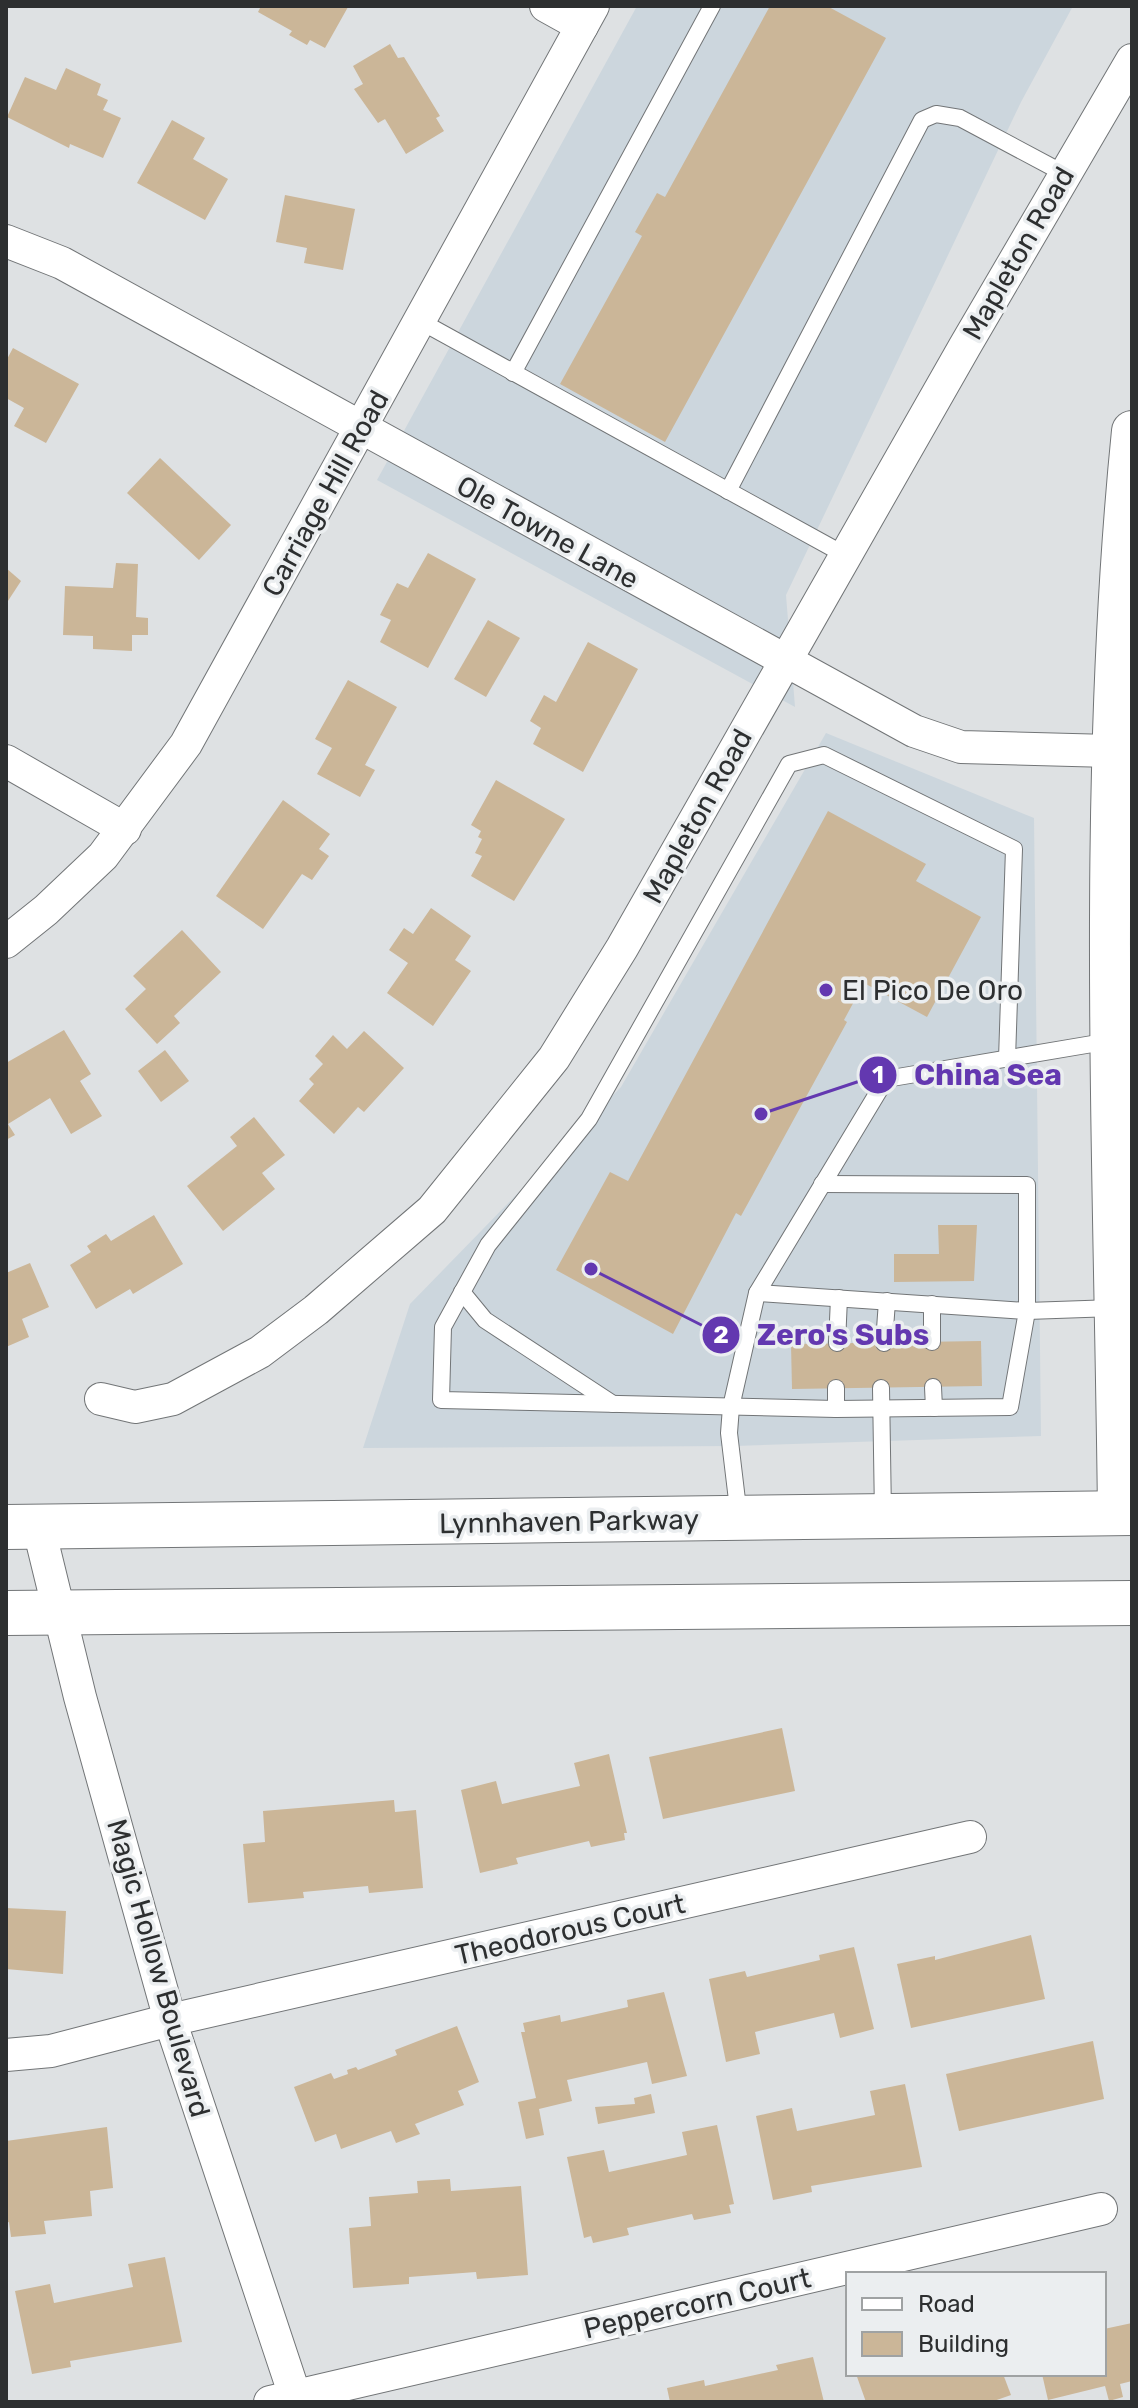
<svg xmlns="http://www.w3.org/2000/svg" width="1138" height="2408" font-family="Rubik,sans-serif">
<rect width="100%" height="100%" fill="#dee1e3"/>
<!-- built -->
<g fill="#ccd6dd">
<polygon points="637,6 1073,6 1021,102 786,595 795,707 377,480"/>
<polygon points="826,733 1034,818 1041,1436 735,1446 363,1448 410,1304 621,1087"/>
</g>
<!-- building -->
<g fill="#cbb698">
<polygon points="261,6 346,6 348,7 325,48 310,40 307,45 289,35 292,31 258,12"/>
<polygon points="770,6 827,6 886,38 665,442 560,384 642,236 635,232 657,193 665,197"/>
<polygon points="390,44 398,58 404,57 440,116 436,118 444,131 406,154 385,119 378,123 354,89 363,84 353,66"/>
<polygon points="66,68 101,84 97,95 108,100 103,110 121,118 103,158 70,144 69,148 7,117 25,77 56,90"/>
<polygon points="172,120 205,138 193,159 228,179 205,220 137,183"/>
<polygon points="285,195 355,209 343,270 304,263 307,248 276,242"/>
<polygon points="13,348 79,384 46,443 14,426 24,408 6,398 6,361"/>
<polygon points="160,458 231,525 199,560 127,493"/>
<polygon points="428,553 476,579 428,668 380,642 391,620 380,615 397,583 408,588"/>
<polygon points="116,563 138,564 136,617 148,618 148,635 132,635 132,651 93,649 93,636 63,635 65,586 113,588"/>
<polygon points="6,568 21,581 6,604"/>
<polygon points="488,620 520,638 486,697 454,679"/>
<polygon points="588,642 638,669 583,772 533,744 541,728 530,721 544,695 556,702"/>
<polygon points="348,680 397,707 365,765 375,770 360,797 317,774 332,748 315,739"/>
<polygon points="496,780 565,819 514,901 471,876 482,856 475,853 482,839 478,837 481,831 471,825"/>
<polygon points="283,800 330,834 319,849 329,856 312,880 302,874 263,929 216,896"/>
<polygon points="828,811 926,864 916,881 981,917 927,1017 864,983 844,1020 847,1022 741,1216 736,1213 673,1334 556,1270 610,1172 628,1181"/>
<polygon points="431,908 471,936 455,960 471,971 433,1026 387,993 408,963 389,950 404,928 413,934"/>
<polygon points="182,930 221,972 174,1016 180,1023 157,1044 125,1009 146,989 133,976"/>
<polygon points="64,1030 91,1074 80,1081 102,1116 71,1134 50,1098 8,1124 15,1135 6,1140 6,1063"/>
<polygon points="364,1031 404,1068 364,1112 358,1107 334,1134 299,1101 314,1084 309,1079 323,1064 315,1056 333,1035 347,1049"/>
<polygon points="165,1050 189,1081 161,1102 138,1071"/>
<polygon points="254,1117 285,1155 262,1173 275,1189 223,1231 187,1186 237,1146 230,1137"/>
<polygon points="154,1215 183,1264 133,1294 130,1289 96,1309 70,1265 91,1252 87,1246 106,1234 111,1241"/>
<polygon points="938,1225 977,1225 974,1281 894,1282 894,1254 939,1254"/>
<polygon points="30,1263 49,1307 22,1319 29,1337 6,1347 6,1273"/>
<polygon points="981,1341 982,1386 792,1389 791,1344"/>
<polygon points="782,1728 795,1791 663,1819 649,1757"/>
<polygon points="609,1754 627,1833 624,1833 625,1840 591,1847 589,1841 516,1858 518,1864 480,1873 461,1790 496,1781 502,1804 580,1786 574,1763"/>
<polygon points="394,1800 395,1812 416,1810 423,1888 369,1893 368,1886 303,1892 304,1898 248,1903 243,1844 265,1842 263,1811"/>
<polygon points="6,1908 66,1911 63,1974 6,1969"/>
<polygon points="1031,1935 1045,1999 911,2028 897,1964 935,1956 935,1960"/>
<polygon points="854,1947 874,2029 840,2038 834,2013 755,2032 760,2054 726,2062 709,1979 745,1971 747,1977 820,1960 819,1955"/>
<polygon points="664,1992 687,2076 652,2084 647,2062 567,2080 572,2101 539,2109 544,2135 526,2139 518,2102 536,2098 521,2032 525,2032 523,2023 560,2015 561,2022 628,2007 627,2000"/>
<polygon points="457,2026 479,2082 458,2091 464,2105 415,2124 420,2134 396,2143 391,2131 341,2149 336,2134 315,2142 294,2087 331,2073 334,2079 348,2074 347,2070 356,2067 358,2070 397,2055 395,2050"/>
<polygon points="1093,2041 1104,2099 959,2131 946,2074"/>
<polygon points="905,2084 922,2167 811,2186 812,2192 773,2200 756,2116 792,2108 797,2131 875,2115 870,2091"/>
<polygon points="651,2094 655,2113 598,2124 595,2107 635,2104 634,2098"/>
<polygon points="717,2125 734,2204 729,2205 731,2213 694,2220 692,2214 627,2228 629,2235 593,2243 591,2236 584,2238 567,2157 604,2150 609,2172 687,2155 682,2132"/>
<polygon points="107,2127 113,2188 90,2191 92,2216 44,2221 46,2234 11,2237 9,2222 6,2223 6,2141"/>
<polygon points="450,2179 451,2191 521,2186 528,2275 477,2279 476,2272 409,2277 409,2284 353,2288 349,2228 371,2226 369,2197 418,2193 417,2181"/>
<polygon points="165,2257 182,2342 70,2361 71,2367 32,2374 15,2291 50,2284 54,2303 133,2287 128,2264"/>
<polygon points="1132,2323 1132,2381 1120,2384 1123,2397 1109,2401 1105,2386 1048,2400 1042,2374 1104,2374 1104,2329"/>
<polygon points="813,2357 824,2402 670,2402 667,2388 704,2380 705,2386 778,2370 776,2365"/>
<polygon points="856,2374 1003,2374 1011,2395 991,2402 866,2402"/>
</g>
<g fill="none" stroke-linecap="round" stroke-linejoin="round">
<defs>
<g id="service">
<polyline points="420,321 845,555"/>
<polyline points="513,373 712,6"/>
<polyline points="728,491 922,120 936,114 960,118 1065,174"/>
<polyline points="822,1184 1027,1185 1027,1311 1010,1407 836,1409 441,1400 443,1327 488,1245 589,1119 789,764 824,755 1014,849 1007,1059"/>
<polyline points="462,1292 485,1320 613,1404"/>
<polyline points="757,1293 1027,1311 1114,1308"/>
<polyline points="932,1304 932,1342"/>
<polyline points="837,1343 839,1298"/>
<polyline points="884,1343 887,1301"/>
<polyline points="933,1387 934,1408"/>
<polyline points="836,1388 836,1409"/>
<polyline points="881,1388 883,1515"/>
<polyline points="739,1517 729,1433 731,1407 757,1293 886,1079 1110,1041"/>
</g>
<g id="minor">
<polyline points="546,6 582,26"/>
<polyline points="6,241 62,263 914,731 961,747 1110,751"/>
<polyline points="6,761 125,829"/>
<polyline points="6,942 46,910 103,856 186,744 593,6"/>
<polyline points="101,1399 135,1407 173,1399 260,1352 316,1310 432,1210 554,1058 622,948 965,346 1132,60"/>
<polyline points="39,1529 80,1697 170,2020 297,2402"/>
<polyline points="6,2055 51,2051 170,2020 970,1837"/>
<polyline points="270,2402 1101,2209"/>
</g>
<path id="tertiary" d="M1118 1513C1114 1153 1096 790 1132 431"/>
<g id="secondary">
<polyline points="6,1527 1132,1513"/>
<polyline points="6,1613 1132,1603"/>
</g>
</defs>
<!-- service casing -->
<use href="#service" stroke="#727577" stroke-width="18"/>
<!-- minor casing -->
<use href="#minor" stroke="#727577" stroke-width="34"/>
<!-- tertiary casing -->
<use href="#tertiary" stroke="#727577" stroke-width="42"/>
<!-- secondary casing -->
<use href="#secondary" stroke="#727577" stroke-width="46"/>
<!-- service -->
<use href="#service" stroke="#fff" stroke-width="16"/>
<!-- minor -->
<use href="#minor" stroke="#fff" stroke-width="32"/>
<!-- tertiary -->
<use href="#tertiary" stroke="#fff" stroke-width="40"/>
<!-- secondary -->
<use href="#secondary" stroke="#fff" stroke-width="44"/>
</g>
<!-- markers -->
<circle fill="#6338b0" stroke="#ebeef0" stroke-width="3" cx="826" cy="990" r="8"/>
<g text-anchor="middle" stroke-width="7" stroke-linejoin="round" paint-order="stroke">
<!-- street labels -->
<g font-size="28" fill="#2d2f30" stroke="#ebeef0">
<text transform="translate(1018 253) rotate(-60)" y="10">Mapleton Road</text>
<text transform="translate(325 493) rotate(-61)" y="10">Carriage Hill Road</text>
<text transform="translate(548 532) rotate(29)" y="10">Ole Towne Lane</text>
<text transform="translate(697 816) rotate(-61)" y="10">Mapleton Road</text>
<text transform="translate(569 1521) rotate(-1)" y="10">Lynnhaven Parkway</text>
<text transform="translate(570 1929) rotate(-13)" y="10">Theodorous Court</text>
<text transform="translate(159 1968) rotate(74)" y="10">Magic Hollow Boulevard</text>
<text transform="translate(697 2303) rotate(-13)" y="10">Peppercorn Court</text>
</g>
<!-- poi labels -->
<g font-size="28" fill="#2d2f30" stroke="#ebeef0" text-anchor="start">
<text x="842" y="1000">El Pico De Oro</text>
</g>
</g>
<!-- callouts -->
<path fill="none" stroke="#6338b0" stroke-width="3" d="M761 1114L878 1075M591 1269L721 1335"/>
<g fill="#6338b0" stroke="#ebeef0" stroke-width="3">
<circle cx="761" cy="1114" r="8"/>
<circle cx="591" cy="1269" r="8"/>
<circle cx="878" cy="1075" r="20"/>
<circle cx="721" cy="1335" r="20"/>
</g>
<g font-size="24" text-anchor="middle" font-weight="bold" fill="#fff">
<text x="878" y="1083">1</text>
<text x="721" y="1343">2</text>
</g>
<g font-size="30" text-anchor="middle" font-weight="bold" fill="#6338b0" stroke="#ebeef0" stroke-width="7" stroke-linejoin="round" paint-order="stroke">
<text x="988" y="1085">China Sea</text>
<text x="843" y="1345">Zero's Subs</text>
</g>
<!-- border -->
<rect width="1138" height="2408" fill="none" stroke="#2d2f30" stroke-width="16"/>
<!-- legend -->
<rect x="846" y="2272" width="260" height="104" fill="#ebeef0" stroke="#9fa2a3" stroke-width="2"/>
<rect x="862" y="2298" width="40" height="12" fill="#ffffff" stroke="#9fa2a3" stroke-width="2"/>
<text x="918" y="2312" font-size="24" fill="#2d2f30">Road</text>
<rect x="862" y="2332" width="40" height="24" fill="#cbb698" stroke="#9fa2a3" stroke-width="2"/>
<text x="918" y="2352" font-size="24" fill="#2d2f30">Building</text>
</svg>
